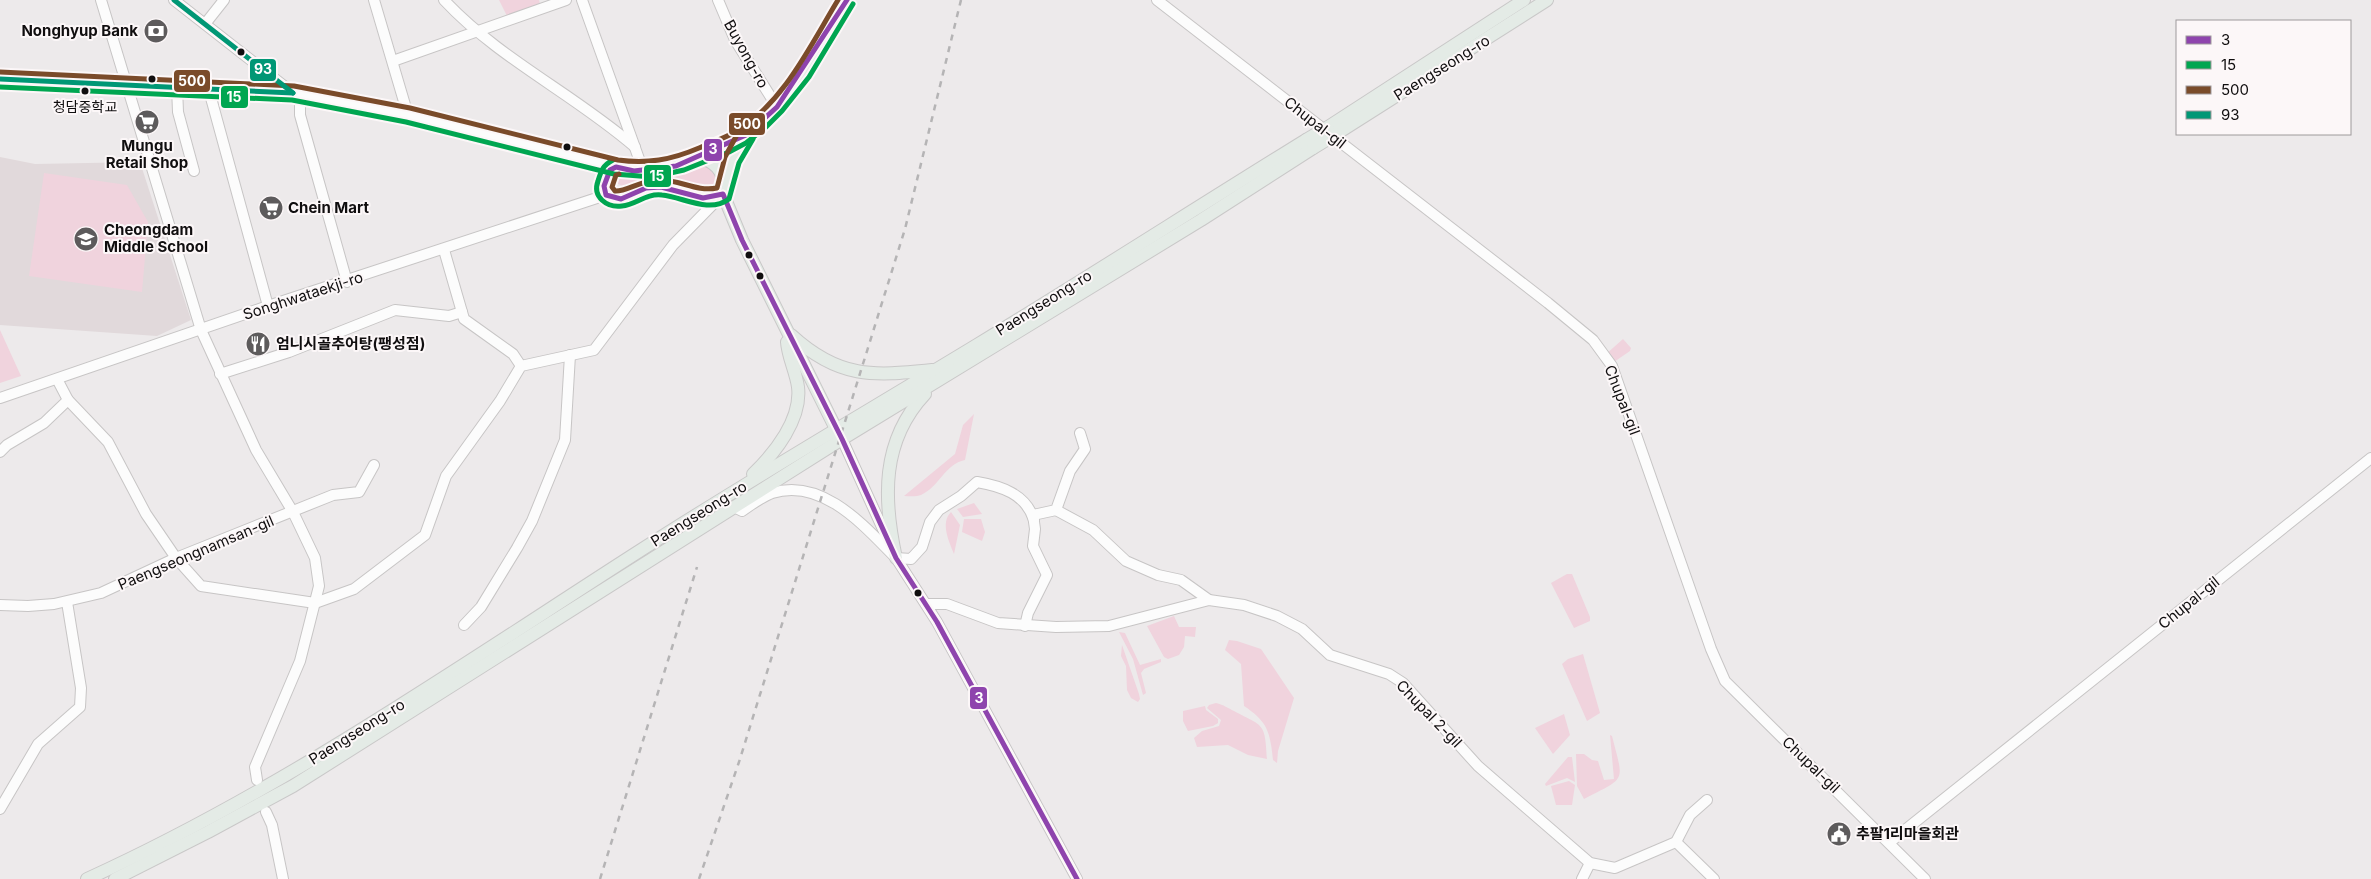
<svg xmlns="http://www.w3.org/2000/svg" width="2371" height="879" font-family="Inter,'Noto Sans KR',sans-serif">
<rect width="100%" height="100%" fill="#edeaeb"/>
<!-- built -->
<polygon fill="#e1d9db" points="0,157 35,164 140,162 191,320 157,336 0,325"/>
<!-- green -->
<g fill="#f0d3dd">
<polygon points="499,0 539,0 540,4 507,16"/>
<polygon points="701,164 709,164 719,177 715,185 706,190 684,183 665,181 652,180 622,186 617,183 617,179 621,175 669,174"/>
<polygon points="44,173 127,185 148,222 142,292 29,276"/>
<polygon points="0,330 21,376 0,383"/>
<polygon points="1623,339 1631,348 1630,351 1611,364 1605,355"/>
<path d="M974 414 965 460C945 464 939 487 921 495 916 497 909 496 904 496L955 454 963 425Z"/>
<polygon points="974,503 982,514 963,517 957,509"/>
<path d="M951 512 960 525 954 554C949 541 940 523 951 512Z"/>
<polygon points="964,519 981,519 985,532 982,541 962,532"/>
<polygon points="1567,574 1572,574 1590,617 1590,621 1574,628 1551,583"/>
<polygon points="1174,616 1179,627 1196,627 1195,637 1185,636 1184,647 1179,655 1168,659 1164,657 1147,626"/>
<polygon points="1119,632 1125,633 1140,665 1161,659 1161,662 1144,669 1141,673 1146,693 1143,695 1133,659"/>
<path d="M1229 640 1237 641 1261 649 1294 698 1278 751 1277 763 1273 760C1270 732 1268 722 1244 706L1241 664 1225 650Z"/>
<polygon points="1122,645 1139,694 1140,699 1138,702 1131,698 1127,690 1126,666 1121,656"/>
<polygon points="1583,654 1600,713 1587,721 1562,664 1568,659"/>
<path d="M1216 703C1224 705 1228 708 1234 711 1264 727 1265 722 1267 759L1248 755 1228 745 1197 747 1194 738 1202 731 1219 726 1221 720 1207 708 1209 705Z"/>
<polygon points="1205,706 1206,710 1218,719 1218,723 1213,726 1188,731 1183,721 1183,711"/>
<polygon points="1564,714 1570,735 1553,754 1535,728"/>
<path d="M1610 735 1612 736C1624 783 1627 777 1584 799L1577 786 1576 754H1584L1592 760 1598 761 1604 780 1614 779Z"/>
<polygon points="1568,757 1572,757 1575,782 1567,778 1546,786 1545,784"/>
<polygon points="1569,781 1575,785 1572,805 1556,805 1551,786"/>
</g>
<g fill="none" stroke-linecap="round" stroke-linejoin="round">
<defs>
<g id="minor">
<polyline points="101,0 201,330 256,450 293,512 315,558 319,586 300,661 255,767 257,780"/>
<polyline points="174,0 293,93 300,100 300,115 347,282"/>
<polyline points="374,0 408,115"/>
<path d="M444 0C499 59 574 94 635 147"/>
<polyline points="582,0 643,170"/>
<polyline points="718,0 735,40 777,107"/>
<polyline points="1157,0 1548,303 1593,340 1612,366 1711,649 1725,681 1925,879"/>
<polyline points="205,24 224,0"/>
<polyline points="393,61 566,0"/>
<polyline points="0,79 293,93 408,115 616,167"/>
<polyline points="177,87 178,112 194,171"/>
<polyline points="208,87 268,306"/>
<polyline points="444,250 464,319 513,354 521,366"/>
<polyline points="220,374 289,352 395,310 449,316 462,312"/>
<polyline points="57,379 68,400 108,442 146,514 176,558 201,586 315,603 354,589 425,535 446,476 500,401 521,366 594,350 673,245 723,194"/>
<polyline points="0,398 268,306 606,195"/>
<polyline points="842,439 896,558 937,622 1077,879"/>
<polyline points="0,452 7,445 44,423 68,400"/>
<path d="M734 507 742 511C751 505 761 497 772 493 823 477 865 527 896 558L911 559 922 547 930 522 939 510 961 496 977 482C1001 486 1026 494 1034 520"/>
<polyline points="1056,510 1093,530 1126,561 1158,575 1181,580 1209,600"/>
<polyline points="926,604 947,604 998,623 1056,627 1109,626 1209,600 1244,605 1277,616 1302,629 1330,655 1389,674 1403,683 1478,766 1590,863 1615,868 1676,842 1690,815 1707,800"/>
<polyline points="0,605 28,606 54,604 101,593 176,558 333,495 359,492 374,465"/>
<polyline points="464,625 481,607 517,548 532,521 565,440 570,355"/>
<polyline points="1025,626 1028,613 1047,575 1033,546 1035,529 1033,515 1056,510 1070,471 1085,449 1080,433"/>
<polyline points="0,809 38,744 80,707 81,688 67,602"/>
<polyline points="266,812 272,825 283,879"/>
<polyline points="1676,842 1714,879"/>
<polyline points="1890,842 2371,458"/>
<polyline points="1582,879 1590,863"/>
</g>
<g id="major">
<polyline points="1328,127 1524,0"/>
<polyline points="1336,134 1547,0"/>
<path d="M697 157C713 160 724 169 724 187"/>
<polyline points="723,194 703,198 682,191 661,187 646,188 621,199 613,198 606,195 604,186 610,170 616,167 634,171 676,166 746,135 777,107 811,58 847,0"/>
<polyline points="723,194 742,240 840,437"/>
<polyline points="723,194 732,160 746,135"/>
<path d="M791 335C839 379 873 376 932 370"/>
<path d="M753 474C775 453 802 419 798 387 796 372 788 357 787 342"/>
<path d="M896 558C883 499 881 441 925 394"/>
<path d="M87 879C283 790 460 666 641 550 751 479 865 413 977 345 1087 278 1196 208 1306 140"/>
<polyline points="115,879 208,832 293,786 842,439 1201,220 1313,148"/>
</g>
</defs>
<!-- minor casing -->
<use href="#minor" stroke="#c7c5c5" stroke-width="12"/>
<!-- major casing -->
<use href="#major" stroke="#c9c8c8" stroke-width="14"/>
<!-- minor -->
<use href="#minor" stroke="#fcfcfc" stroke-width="10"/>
<!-- major -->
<use href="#major" stroke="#e4ebe6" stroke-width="12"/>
<!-- rail -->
<g stroke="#b5b4b5" stroke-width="2.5" stroke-dasharray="6 6" stroke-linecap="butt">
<polyline points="600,879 697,567"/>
<polyline points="699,879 739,762 905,229 961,0"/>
</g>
<defs>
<g id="major-bridge">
<polyline points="1306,140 1328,127"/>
<polyline points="1313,148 1336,134"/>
</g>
</defs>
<!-- major-bridge casing -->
<use href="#major-bridge" stroke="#c9c8c8" stroke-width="14" stroke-linecap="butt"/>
<!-- major-bridge -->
<use href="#major-bridge" stroke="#e4ebe6" stroke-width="12"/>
<defs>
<polyline id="bus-1" points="847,0 777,107 746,135 676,166 634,171 616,167 610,170 604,186 606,195 621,199 646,188 661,187 703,198 723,194 742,240 842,439 896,558 937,622 1077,879"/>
<g id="bus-2">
<polyline points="0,87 292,100 406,122 614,174 652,177 684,170 729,152 746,143 766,127 782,111 809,77 853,4"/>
<path d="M613 160C603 165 601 171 598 181 592 197 607 208 622 206 636 205 646 193 662 195 683 197 709 214 729 199L739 163 753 139"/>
</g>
<g id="bus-3">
<path d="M0 72 294 86 410 108 618 160C647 164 671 160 699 148 711 143 725 138 737 131 784 102 810 46 838 0"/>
<path d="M619 174 616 175 612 187 615 191C626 192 643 179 660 180 681 180 696 192 717 188L725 157 739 131"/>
</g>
<g id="bus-4">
<polyline points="174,0 293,93"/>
<polyline points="0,79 293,93"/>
</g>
</defs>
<!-- bus-1 casing -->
<use href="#bus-1" stroke="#fcf7f8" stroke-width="9"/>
<!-- bus-2 casing -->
<use href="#bus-2" stroke="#fcf7f8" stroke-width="9"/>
<!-- bus-3 casing -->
<use href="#bus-3" stroke="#fcf7f8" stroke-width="9"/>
<!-- bus-4 casing -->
<use href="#bus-4" stroke="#fcf7f8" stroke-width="9"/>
<!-- bus-1 -->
<use href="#bus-1" stroke="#8e44ad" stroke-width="5"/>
<!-- bus-2 -->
<use href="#bus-2" stroke="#00a651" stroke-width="5"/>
<!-- bus-3 -->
<use href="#bus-3" stroke="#7a4b2a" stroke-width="5"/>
<!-- bus-4 -->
<use href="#bus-4" stroke="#009775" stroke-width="5"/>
</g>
<!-- icons -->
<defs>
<symbol id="bank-disc" viewBox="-11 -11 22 22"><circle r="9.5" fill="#5d5b5c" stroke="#fcf7f8"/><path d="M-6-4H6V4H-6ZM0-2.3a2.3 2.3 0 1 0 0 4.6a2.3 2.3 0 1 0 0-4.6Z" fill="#fff"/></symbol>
<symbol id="supermarket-disc" viewBox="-11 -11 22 22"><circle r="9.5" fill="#5d5b5c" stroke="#fcf7f8"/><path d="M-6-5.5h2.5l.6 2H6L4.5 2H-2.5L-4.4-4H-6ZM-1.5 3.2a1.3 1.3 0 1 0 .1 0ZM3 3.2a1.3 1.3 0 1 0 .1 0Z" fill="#fff"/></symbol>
<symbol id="school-disc" viewBox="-11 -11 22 22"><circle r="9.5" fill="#5d5b5c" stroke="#fcf7f8"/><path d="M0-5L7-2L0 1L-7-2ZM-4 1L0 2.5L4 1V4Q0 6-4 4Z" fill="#fff"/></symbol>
<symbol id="restaurant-disc" viewBox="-11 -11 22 22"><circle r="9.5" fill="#5d5b5c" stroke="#fcf7f8"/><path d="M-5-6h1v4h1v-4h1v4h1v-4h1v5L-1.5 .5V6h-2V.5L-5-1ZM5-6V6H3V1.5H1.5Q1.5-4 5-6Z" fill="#fff"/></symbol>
<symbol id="civic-disc" viewBox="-11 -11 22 22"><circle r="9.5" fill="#5d5b5c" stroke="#fcf7f8"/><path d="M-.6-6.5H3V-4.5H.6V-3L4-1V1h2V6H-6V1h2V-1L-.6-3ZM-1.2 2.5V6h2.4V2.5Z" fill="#fff"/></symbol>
</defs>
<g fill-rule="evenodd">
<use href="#bank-disc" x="142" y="17" width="28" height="28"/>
<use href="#supermarket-disc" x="133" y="108" width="28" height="28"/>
<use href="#supermarket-disc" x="257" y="194" width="28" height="28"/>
<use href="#school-disc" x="72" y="225" width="28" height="28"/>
<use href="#restaurant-disc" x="244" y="330" width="28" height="28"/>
<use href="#civic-disc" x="1825" y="820" width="28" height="28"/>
</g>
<!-- markers -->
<g fill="#100e0f" stroke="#fcf7f8" stroke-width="2">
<circle cx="241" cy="52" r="4.5"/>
<circle cx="152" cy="79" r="4.5"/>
<circle cx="85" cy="91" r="4.5"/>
<circle cx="567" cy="147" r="4.5"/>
<circle cx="749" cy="255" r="4.5"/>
<circle cx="760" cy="276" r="4.5"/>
<circle cx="918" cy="593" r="4.5"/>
</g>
<g text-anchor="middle" stroke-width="4" stroke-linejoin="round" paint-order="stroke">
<!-- bus labels -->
<g font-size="14" fill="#100e0f" stroke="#fcf7f8">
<text x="85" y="112">청담중학교</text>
</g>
<!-- poi labels -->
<g font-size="15" font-weight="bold" fill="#100e0f" stroke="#fcf7f8" text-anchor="start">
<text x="138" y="36" text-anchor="end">Nonghyup Bank</text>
<text x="147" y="151" text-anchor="middle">Mungu<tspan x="147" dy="17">Retail Shop</tspan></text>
<text x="288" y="213">Chein Mart</text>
<text x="104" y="235">Cheongdam<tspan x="104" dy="17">Middle School</tspan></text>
<text x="276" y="349">엄니시골추어탕(팽성점)</text>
<text x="1856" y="839">추팔1리마을회관</text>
</g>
<!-- street labels -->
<g font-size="15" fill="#100e0f" stroke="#fcf7f8">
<text transform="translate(746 54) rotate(61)" y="5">Buyong-ro</text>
<text transform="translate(1442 68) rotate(-32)" y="5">Paengseong-ro</text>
<text transform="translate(1315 123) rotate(38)" y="5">Chupal-gil</text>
<text transform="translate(303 296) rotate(-18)" y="5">Songhwataekji-ro</text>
<text transform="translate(1044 303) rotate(-32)" y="5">Paengseong-ro</text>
<text transform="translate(1622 400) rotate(69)" y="5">Chupal-gil</text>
<text transform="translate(699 514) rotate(-32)" y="5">Paengseong-ro</text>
<text transform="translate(196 553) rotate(-23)" y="5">Paengseongnamsan-gil</text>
<text transform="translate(2189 603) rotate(-39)" y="5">Chupal-gil</text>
<text transform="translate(1429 714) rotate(46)" y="5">Chupal 2-gil</text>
<text transform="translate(357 732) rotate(-32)" y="5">Paengseong-ro</text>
<text transform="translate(1811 765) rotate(44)" y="5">Chupal-gil</text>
</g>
</g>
<g stroke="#fcf7f8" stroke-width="2">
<rect x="249" y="58" width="28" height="24" rx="5" fill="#009775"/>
<rect x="173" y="69" width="38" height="24" rx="5" fill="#7a4b2a"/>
<rect x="220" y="85" width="29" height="24" rx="5" fill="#00a651"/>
<rect x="728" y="112" width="38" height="24" rx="5" fill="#7a4b2a"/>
<rect x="703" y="138" width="20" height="24" rx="5" fill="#8e44ad"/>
<rect x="643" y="164" width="29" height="24" rx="5" fill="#00a651"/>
<rect x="969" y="686" width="19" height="24" rx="5" fill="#8e44ad"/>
</g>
<g font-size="14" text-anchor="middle" font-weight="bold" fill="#fff">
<text x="263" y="74">93</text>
<text x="192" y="86">500</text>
<text x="234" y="102">15</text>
<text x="747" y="129">500</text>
<text x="713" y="154">3</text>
<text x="657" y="181">15</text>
<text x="979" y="703">3</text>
</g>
<!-- legend -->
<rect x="2176" y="20" width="175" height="115" fill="#fcf7f8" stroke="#9e9a9b"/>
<rect x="2186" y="36" width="25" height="8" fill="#8e44ad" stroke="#9e9a9b"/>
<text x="2221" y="45" font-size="15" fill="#100e0f">3</text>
<rect x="2186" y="61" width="25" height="8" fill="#00a651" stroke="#9e9a9b"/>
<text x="2221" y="70" font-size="15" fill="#100e0f">15</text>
<rect x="2186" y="86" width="25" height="8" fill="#7a4b2a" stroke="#9e9a9b"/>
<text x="2221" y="95" font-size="15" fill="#100e0f">500</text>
<rect x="2186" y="111" width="25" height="8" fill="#009775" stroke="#9e9a9b"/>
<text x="2221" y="120" font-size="15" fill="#100e0f">93</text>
</svg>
